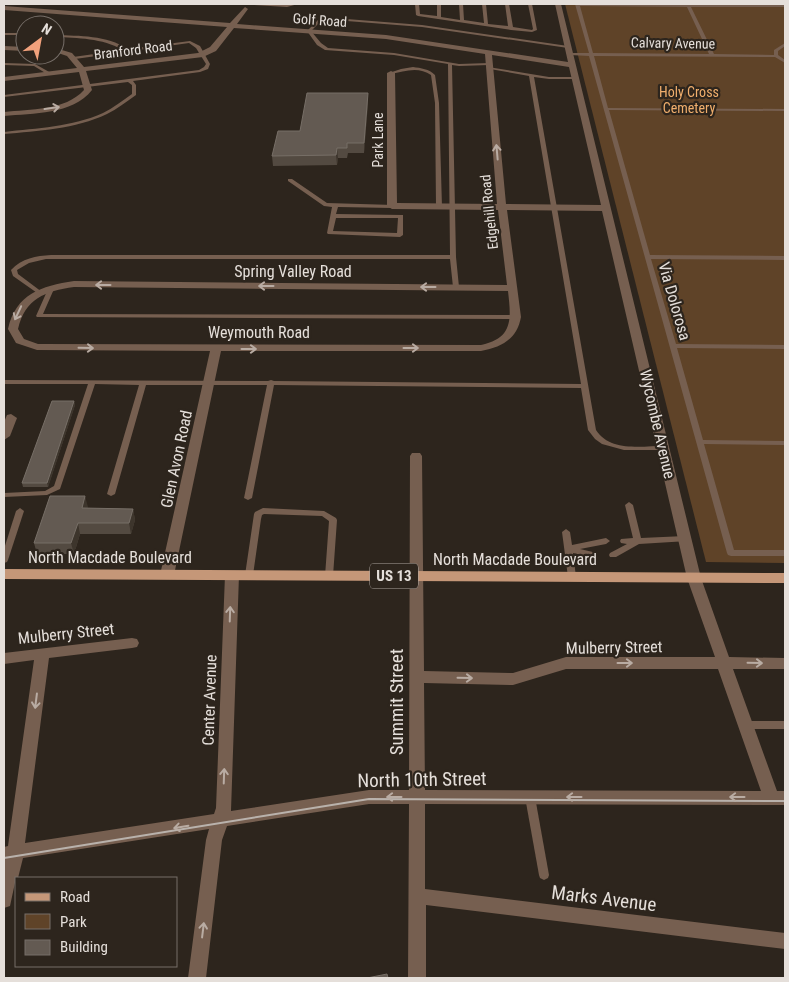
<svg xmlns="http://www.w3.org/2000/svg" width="789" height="982" font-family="'Roboto Condensed',sans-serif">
<rect width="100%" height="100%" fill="#2d251d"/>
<!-- green -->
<polygon fill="#5f4328" points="565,4 785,4 785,563 706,562"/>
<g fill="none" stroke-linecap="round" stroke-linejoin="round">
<!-- service -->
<g fill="#765f50" fill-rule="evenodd">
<polygon points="252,4 298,4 287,7 254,5"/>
<polygon points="415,4 419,4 420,14 437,16 437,4 441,4 441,17 460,20 459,4 463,4 464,20 484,23 482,4 486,4 488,24 508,26 505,4 509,4 513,27 532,30 533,29 528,4 532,4 537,30 532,32 511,30 418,16 416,15"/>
<path d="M575 4 785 5V7H691L714 54 774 55V50L785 43V46L778 51V55L785 60V63L775 57 594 56 608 108 785 109V111L609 110 650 255 785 256V260L651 259 676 344 785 345V349L677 348 703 440 785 441V445L704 444 734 550H785V556H731L728 555 727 553 589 56 570 55 568 54 570 53H589ZM580 6 687 7 709 54 593 53Z"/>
<path d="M334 18 422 25 568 46 570 47 568 48 422 27 334 20 320 22 311 31 321 43 328 48 394 53 459 64 489 63 491 64 489 65 459 66 452 65 456 257 459 287 458 288H454L453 287 450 259H46L29 263 17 270 18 274 42 292V294L40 295 13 276 11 270C22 258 36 256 51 255H450L448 64 394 55 325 50 317 45 307 31 318 20Z"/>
<rect x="4" y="33" width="21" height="2"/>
<path d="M55 35C80 36 106 35 128 49L190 41 200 46 210 64 208 69 200 72 133 81 136 85V95C126 102 117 109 107 114 75 129 38 131 4 134V132C37 128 72 127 103 113 113 108 122 101 132 94V85L128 82 4 97V95L199 70 204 67 206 64 196 48 189 43 75 59H73V57L123 50C102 38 78 38 55 37Z"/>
<polygon points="4,63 35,64 51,73 47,74 34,66 4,65"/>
<path d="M413 67C421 68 429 69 435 75L439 103 442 207 439 209 436 207 435 103 431 75C419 66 404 71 391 74L389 73 401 69Z"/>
<path d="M488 67 549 77H576L578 78 576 79H549L534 77 596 430C610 452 641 446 664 446L668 448 667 450H624L602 444 595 439 588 430 581 388 274 385 252 498 248 500 244 498 267 385H146L115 494 111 496 107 494 139 385 95 384 60 489 47 495 4 497V493L45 491 54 486 88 384H4V380L268 381 271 380 274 381 581 384 529 76 490 69H488Z"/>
<path d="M288 179H292L327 203 394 205 395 206 392 208 338 207 336 214 403 215V235L400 237 328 234 327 233 332 207 324 206 288 181ZM336 218H398L397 233 333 231Z"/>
<polygon points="51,287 54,289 43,314 516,315 519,317 516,319 37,317 36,316 48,289"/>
<polygon points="629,502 633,505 641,538 685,536 689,539 688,541 639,544 616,557 610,557 609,555 610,553 627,544 621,543 620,541 621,539 633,538 625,505"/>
<polygon points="20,508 24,511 8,560 7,562 4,563 4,549 16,511"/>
<polygon points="263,508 324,511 336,518 337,520 333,576 332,578 326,578 325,576 329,521 322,516 264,514 262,515 261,519 253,575 252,577 246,577 245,575 254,514 255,512"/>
<polygon points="566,529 570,532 572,545 606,538 610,541 606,544 580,549 597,553 598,555 597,557 594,558 573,553 576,577 575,579 569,579 568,577 562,532"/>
<polygon points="746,721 785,721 785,729 746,729 743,728 741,725 743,722"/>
<polygon points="530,793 533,794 535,797 549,875 548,878 544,880 540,878 539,875 525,797 527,794"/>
</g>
<!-- minor -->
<g fill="#765f50" fill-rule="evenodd">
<path d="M555 4H561L701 578 729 657 785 658V669H733L777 791H785V805L425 804V889L785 933V949L426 905V978H408L409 804H369L227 826 222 840 206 978H188L206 840 209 829 23 858 18 878H16L10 906 4 908V847L8 846 34 660 4 664V653L132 638 137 639 139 643 137 647 132 648 49 658 25 843 214 814 216 808 225 575 227 572H237L239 575 231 811 369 790H409L410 456 412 453H420L422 456 424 671 513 673 566 657H715L687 578 602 211 507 210 521 317C517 339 502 347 481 351H221L174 575 172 578H162L160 575 210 351 37 350 16 343 8 329C16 294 41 286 74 281L507 285 498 210 392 209 387 206V73L391 71 395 73 397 203 497 204 485 54 386 39 234 28 216 51 203 57 86 71 92 90C72 115 33 113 4 116V112C30 109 65 111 84 90L79 72 4 81V77L77 68 67 56 55 52V48L72 53 84 67 198 53 210 47 227 27 4 10V6L230 23 245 7 248 9 237 24 386 35 568 62ZM492 55 569 67 601 205 506 204ZM74 287 508 291C511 318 514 338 481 345L38 344 24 339 18 329C25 299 45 291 74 287ZM566 669H718L761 791 425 790 424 683 513 685Z"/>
<polygon points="4,46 25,47 25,51 4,50"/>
<polygon points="11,414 17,418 10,436 4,440 4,422 7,415"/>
</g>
<!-- primary -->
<polygon fill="#c59778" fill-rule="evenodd" points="4,569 785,573 785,583 4,579"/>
<!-- tram -->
<polyline stroke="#b9b2ac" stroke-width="2" points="4,858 369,799 785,801"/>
</g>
<!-- wall -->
<g fill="#534a41">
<polygon points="368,103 364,153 348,153 347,158 338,158 337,165 273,166 272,156 300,131"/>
<polygon points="74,401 75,405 48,487 23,487 22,483"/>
<polygon points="85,496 87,508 133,509 135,520 131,534 80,534 74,554 37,554 34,543"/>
</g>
<!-- shaded-wall -->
<g fill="#3d352c">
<polygon points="368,93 368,103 364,153 364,143"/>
<polygon points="337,148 338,158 337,165 336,155"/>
<polygon points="74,401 75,405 48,487 47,483"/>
<polygon points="85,496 88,507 84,519 82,508"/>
<polygon points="133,509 135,520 131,534 129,523"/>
<polygon points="78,523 80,534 74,554 71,543"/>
</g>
<!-- building -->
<g fill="#635a52" stroke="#776f67">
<polygon points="307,93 368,93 364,143 347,143 347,148 337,148 336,155 272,156 278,131 300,131"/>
<polygon points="52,401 74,401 47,483 22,483"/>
<polygon points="50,496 85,496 82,508 133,509 129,523 78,523 71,543 34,543"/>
<polygon points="387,974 388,978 367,978"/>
</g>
<!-- one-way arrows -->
<defs><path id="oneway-shaft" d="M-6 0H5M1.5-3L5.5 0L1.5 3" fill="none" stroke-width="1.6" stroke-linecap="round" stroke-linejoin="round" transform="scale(1.25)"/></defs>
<g stroke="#b9aca3">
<use href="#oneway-shaft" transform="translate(52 108) rotate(-8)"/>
<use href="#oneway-shaft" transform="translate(497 152) rotate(-95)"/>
<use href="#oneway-shaft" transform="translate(103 285) rotate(-180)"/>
<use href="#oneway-shaft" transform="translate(266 286) rotate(-180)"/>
<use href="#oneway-shaft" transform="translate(428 287) rotate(-180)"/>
<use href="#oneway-shaft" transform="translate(18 313) rotate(115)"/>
<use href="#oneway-shaft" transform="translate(86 348) rotate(1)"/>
<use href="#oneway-shaft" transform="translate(411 348)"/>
<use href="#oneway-shaft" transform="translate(249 349)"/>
<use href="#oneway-shaft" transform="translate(230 614) rotate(-88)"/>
<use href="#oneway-shaft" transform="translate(625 663)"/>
<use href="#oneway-shaft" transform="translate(755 663) rotate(1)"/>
<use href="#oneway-shaft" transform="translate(465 678) rotate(1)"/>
<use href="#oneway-shaft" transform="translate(36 701) rotate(97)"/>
<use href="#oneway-shaft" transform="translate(224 776) rotate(-88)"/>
<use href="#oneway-shaft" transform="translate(394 797) rotate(180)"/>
<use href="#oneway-shaft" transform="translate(574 797) rotate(-180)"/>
<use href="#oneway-shaft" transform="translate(737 797) rotate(-180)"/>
<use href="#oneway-shaft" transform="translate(181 827) rotate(171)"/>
<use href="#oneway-shaft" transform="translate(203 930) rotate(-83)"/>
</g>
<g text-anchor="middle" stroke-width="4.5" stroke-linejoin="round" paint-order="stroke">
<!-- far-street labels -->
<g font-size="14" fill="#e5dfda" stroke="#2d251d">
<text transform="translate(320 20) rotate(4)" y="5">Golf Road</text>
<text transform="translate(673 43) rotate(1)" y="5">Calvary Avenue</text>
<text transform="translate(133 50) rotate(-7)" y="5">Branford Road</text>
<text transform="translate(378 140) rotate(-90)" y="5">Park Lane</text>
<text transform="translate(489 212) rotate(-96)" y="5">Edgehill Road</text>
</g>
<!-- far-park labels -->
<g font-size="14" fill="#f1af6d" stroke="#2d251d">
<text x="689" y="97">Holy Cross<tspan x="689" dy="16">Cemetery</tspan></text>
</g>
<!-- shield labels -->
<rect fill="#2d251d" stroke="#aea7a1" stroke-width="1" x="370" y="563.5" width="48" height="25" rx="4"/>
<g font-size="15" font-weight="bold" fill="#e5dfda">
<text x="394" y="581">US 13</text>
</g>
<!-- street labels -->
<g font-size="16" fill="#e5dfda" stroke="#2d251d">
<text x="293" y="277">Spring Valley Road</text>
<text transform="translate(675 301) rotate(74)" y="6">Via Dolorosa</text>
<text x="259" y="338">Weymouth Road</text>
<text transform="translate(658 424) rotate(77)" y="6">Wycombe Avenue</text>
<text transform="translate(176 459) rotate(-78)" y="6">Glen Avon Road</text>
<text x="110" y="563">North Macdade Boulevard</text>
<text x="515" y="565">North Macdade Boulevard</text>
<text transform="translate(66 633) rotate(-6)" y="6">Mulberry Street</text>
<text transform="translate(614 647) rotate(-1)" y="6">Mulberry Street</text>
<text transform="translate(209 700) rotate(-88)" y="6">Center Avenue</text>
</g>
<!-- near-street labels -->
<g font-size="19" fill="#e5dfda" stroke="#2d251d">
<text transform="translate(396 702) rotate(-90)" y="7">Summit Street</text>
<text transform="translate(422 779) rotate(-1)" y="7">North 10th Street</text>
<text transform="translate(604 898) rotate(7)" y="7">Marks Avenue</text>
</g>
</g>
<!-- border -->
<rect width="789" height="982" fill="none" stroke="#e5dfda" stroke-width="10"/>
<!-- legend -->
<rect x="15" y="877" width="162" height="90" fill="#2d251d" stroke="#776f69"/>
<rect x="25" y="893" width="25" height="8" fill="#c59778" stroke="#776f69"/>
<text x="60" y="902" font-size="15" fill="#e5dfda">Road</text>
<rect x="25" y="914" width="25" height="15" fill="#5f4328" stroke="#776f69"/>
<text x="60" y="927" font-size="15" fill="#e5dfda">Park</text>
<rect x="25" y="940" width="25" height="15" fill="#635a52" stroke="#776f69"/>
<text x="60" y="952" font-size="15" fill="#e5dfda">Building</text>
<!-- north arrow -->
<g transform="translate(40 40) rotate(32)"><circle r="24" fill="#2d251d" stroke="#776f69"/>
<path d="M0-4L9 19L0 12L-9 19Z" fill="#f1a17c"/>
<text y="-8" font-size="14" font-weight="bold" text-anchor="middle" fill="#e5dfda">N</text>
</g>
</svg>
